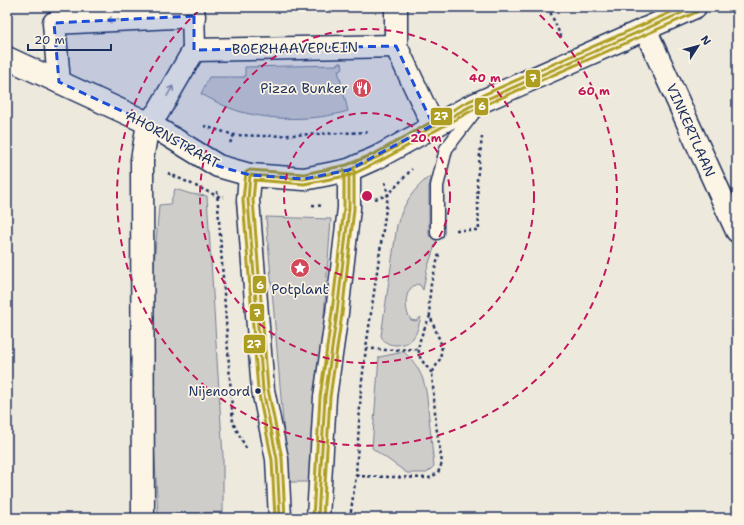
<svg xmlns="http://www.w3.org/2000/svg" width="744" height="525" font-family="'Shantell Sans',sans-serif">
<rect width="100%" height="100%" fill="#eee9dd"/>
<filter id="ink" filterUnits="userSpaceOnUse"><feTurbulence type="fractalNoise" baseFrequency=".025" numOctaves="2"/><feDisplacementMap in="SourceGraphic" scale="8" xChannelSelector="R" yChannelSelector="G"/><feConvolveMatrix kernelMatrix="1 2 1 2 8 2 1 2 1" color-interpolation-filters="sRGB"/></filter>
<g filter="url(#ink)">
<!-- green -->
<g fill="#cfcdca" stroke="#757e94">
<path d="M337 63H342L343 69 338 70 348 111C315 121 272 121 238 111 225 107 213 100 201 94L209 77H245V67L337 65Z"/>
<path d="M430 176V185L429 186V236H438L427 269 423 290 420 285 417 284C415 285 413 286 411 288 404 295 405 313 411 320L416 321 421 317C417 332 415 344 397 345 389 345 385 343 381 336L397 225C403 205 413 189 430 176Z"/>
<polygon points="175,189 191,194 207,196 223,457 223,512 158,514 148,337 159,205 170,204"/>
<polygon points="266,217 331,219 312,482 288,482"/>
<path d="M404 352C412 359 418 367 422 377 426 387 427 397 428 408 430 427 432 447 434 466L427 473H407L372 448 379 357Z"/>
</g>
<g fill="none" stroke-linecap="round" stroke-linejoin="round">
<defs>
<polyline id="service" points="437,233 437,186 446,149 479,106"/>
<g id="minor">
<polyline points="396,7 396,46 433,125"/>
<polyline points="645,29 737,231"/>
<polyline points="194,50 396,46"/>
<polyline points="59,82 54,23 194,16"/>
<polyline points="143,518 142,160 148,123 158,112 194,50 193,7"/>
</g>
<g id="tertiary">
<polyline points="7,58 148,123 218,166 250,175 304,179 349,170 378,157 469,107 695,7"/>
<polyline points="250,175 248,200 263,390 277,459 280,518"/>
<polyline points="318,518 325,397 337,313 349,208 349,170"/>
</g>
</defs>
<!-- service casing -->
<use href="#service" stroke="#1b2f5e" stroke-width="15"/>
<!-- minor casing -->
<use href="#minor" stroke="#1b2f5e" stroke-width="25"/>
<!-- tertiary casing -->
<use href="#tertiary" stroke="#1b2f5e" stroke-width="25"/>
<!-- path -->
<g stroke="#1b2f5e" stroke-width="2.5" stroke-dasharray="3 3" stroke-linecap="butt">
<polyline points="548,7 562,39"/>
<polyline points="204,126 234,135 265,136 369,132"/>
<polyline points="230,143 234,135"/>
<polyline points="168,173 217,196 224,197"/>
<polyline points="217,191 233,423 247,450"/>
<polyline points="375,199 388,195 412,169"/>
<polyline points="312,205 323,206"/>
<polyline points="456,230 479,230 477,180 482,137"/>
<path d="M430 316C425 328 415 344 420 357 423 363 428 368 432 373"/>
<polyline points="366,348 384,350 419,349"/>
<polyline points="356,476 429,478 438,473 442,463 436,425 432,373 440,359 442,346 430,316 429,303 431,284 439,254"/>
<polyline points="350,518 356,476 361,389 366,348 388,195 385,182"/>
</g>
<!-- service -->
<use href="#service" stroke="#fcf5e5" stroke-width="12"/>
<!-- minor -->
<use href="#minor" stroke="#fcf5e5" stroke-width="22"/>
<!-- tertiary -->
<use href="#tertiary" stroke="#fcf5e5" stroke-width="22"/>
<defs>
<g id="bus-1">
<polyline points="280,518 277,459 263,390 248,200 250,175 304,179 349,170 378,157 469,107 695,7"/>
<polyline points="318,518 325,397 337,313 349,208 349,170"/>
</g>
<g id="bus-2">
<polyline points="285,518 282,458 268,389 253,200 255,180 304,184 351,175 380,161 471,111 697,12"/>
<polyline points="323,518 330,397 342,314 354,209 354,170"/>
</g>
<g id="bus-3">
<polyline points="275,518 272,460 258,390 243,200 246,172 250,170 304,174 347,165 376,153 467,102 683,7"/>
<polyline points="313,518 320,397 332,312 344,208 344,170"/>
</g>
</defs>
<!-- bus-1 casing -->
<use href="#bus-1" stroke="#fcf5e5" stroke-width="6"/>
<!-- bus-2 casing -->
<use href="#bus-2" stroke="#fcf5e5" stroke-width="6"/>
<!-- bus-3 casing -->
<use href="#bus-3" stroke="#fcf5e5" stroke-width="6"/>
<!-- bus-1 -->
<use href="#bus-1" stroke="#ad9e21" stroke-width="3"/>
<!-- bus-2 -->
<use href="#bus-2" stroke="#ad9e21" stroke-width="3"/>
<!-- bus-3 -->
<use href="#bus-3" stroke="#ad9e21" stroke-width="3"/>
</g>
<!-- one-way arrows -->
<defs><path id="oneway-shaft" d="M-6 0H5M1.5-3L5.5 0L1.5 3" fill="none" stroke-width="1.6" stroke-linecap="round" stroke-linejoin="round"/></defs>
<g stroke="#8c92a2">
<use href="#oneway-shaft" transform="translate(113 20) rotate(177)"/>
<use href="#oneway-shaft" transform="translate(170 91) rotate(-60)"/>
</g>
</g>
<!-- marked area -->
<path fill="#1d4ed8" fill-opacity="0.2" stroke="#1d4ed8" stroke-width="3" stroke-dasharray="8 5" stroke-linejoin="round" d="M194 16V50L396 46 433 125 349 170 304 179 250 175 218 166 148 123 59 82 54 23Z"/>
<!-- distance rings -->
<g fill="none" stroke="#c2185b" stroke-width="2" stroke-dasharray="7 5">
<circle cx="367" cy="196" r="83"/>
<circle cx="367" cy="196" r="167"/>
<path d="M531 7A250 250 0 1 1 203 7"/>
</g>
<!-- icons -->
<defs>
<symbol id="restaurant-disc" viewBox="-11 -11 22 22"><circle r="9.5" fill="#d1495b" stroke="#fcf5e5"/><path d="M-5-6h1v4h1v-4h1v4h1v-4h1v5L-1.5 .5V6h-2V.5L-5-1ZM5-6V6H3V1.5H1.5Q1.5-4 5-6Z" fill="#fff"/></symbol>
<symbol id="sight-disc" viewBox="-11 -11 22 22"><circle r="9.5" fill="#d1495b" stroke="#fcf5e5"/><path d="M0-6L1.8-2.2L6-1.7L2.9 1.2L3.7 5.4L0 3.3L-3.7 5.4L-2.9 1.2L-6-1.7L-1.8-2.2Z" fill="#fff"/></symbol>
</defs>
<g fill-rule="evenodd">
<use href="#restaurant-disc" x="351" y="77" width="22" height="22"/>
<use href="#sight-disc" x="289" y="257" width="22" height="22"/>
</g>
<!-- markers -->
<circle fill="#1b2f5e" stroke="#fcf5e5" stroke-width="1.5" cx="258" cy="391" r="3.5"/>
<g text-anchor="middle" stroke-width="3.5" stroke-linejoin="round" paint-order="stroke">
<!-- bus labels -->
<g font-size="13" fill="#1b2f5e" stroke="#fcf5e5" text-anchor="end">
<text x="250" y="396">Nijenoord</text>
</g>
<!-- street labels -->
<g font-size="14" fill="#1b2f5e" stroke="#fcf5e5">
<text transform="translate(295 48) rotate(-1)" y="5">BOERHAAVEPLEIN</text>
<text transform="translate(691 130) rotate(66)" y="5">VINKERTLAAN</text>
<text transform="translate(173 139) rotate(29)" y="5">AHORNSTRAAT</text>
</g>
<!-- poi labels -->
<g font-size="14" fill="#1b2f5e" stroke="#fcf5e5" text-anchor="end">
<text x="348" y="93">Pizza Bunker</text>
<text x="300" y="294" text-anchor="middle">Potplant</text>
</g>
</g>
<circle cx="367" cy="196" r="6" fill="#c2185b" stroke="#fcf5e5" stroke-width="2"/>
<g font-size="12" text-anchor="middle" font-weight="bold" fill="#c2185b" stroke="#fcf5e5" stroke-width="3.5" stroke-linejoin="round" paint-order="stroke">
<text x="485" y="82">40 m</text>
<text x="594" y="95">60 m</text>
<text x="426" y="142">20 m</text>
</g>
<g stroke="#fcf5e5" stroke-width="1.5">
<rect x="525" y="69" width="16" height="19" rx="4" fill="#ad9e21"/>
<rect x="474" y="97" width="15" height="19" rx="4" fill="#ad9e21"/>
<rect x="430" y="107" width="23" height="19" rx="4" fill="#ad9e21"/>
<rect x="252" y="275" width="15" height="19" rx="4" fill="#ad9e21"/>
<rect x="249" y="303" width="16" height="19" rx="4" fill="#ad9e21"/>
<rect x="243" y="334" width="23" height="20" rx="4" fill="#ad9e21"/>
</g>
<g font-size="11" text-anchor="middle" font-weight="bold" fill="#fff">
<text x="533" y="82">7</text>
<text x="482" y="110">6</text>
<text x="441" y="120">27</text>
<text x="260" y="289">6</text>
<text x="257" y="317">7</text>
<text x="254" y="348">27</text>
</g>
<!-- margin -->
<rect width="744" height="525" fill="none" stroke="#fcf5e5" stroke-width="24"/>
<rect x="12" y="12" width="720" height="501" fill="none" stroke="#1b2f5e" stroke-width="1.5" filter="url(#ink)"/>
<!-- north arrow -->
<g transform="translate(698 46) rotate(54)" stroke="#fcf5e5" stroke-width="3" paint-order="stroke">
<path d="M0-3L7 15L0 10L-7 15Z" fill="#1b2f5e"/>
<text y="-6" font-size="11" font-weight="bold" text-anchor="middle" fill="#1b2f5e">N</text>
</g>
<!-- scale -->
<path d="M28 44v6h83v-6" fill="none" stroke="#1b2f5e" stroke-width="2"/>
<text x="34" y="44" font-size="12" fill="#1b2f5e" stroke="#fcf5e5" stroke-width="3" paint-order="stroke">20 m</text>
</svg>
